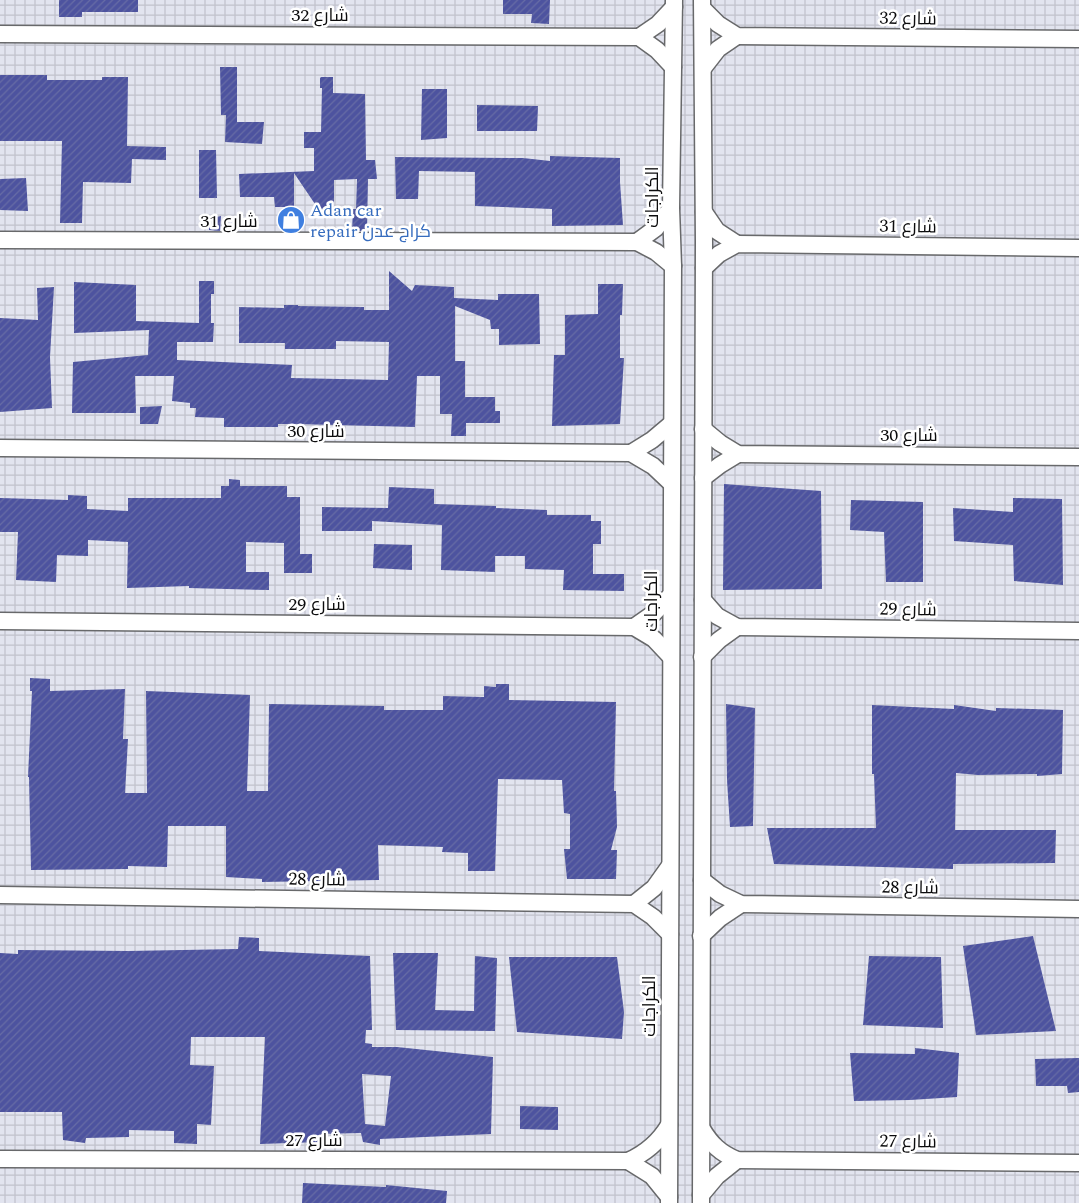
<svg xmlns="http://www.w3.org/2000/svg" width="1079" height="1203" font-family="Spectral,Cairo,serif">
<defs>
<pattern id="industrial-grid" width="8" height="8" patternUnits="userSpaceOnUse" patternTransform="scale(1.25)"><rect width="8" height="8" fill="#e2e4ef"/><path d="M0 4h8M4 0v8" fill="none" stroke="#c1c2cc"/></pattern>
<pattern id="building-hatch" width="6" height="6" patternUnits="userSpaceOnUse" patternTransform="scale(1.25)"><rect width="6" height="6" fill="#4d539f"/><path d="M-1 1l2-2M0 6l6-6M5 7l2-2" fill="none" stroke="#676ca5"/></pattern>
</defs>
<rect width="100%" height="100%" fill="#f1f1f4"/>
<!-- industrial -->
<rect fill="url(#industrial-grid)" x="0" y="0" width="1079" height="1203"/>
<!-- building -->
<g fill="url(#building-hatch)" fill-rule="evenodd">
<polygon points="59,0 138,0 138,12 82,12 82,17 59,17"/>
<polygon points="503,0 550,0 549,24 531,23 532,14 503,14"/>
<polygon points="220,67 237,67 237,122 264,122 262,144 225,142 226,115 221,115"/>
<polygon points="0,75 47,75 47,80 102,80 102,77 128,77 127,146 166,147 166,160 132,159 131,183 83,182 82,223 60,223 62,141 0,141"/>
<polygon points="321,77 333,77 333,93 365,94 366,160 375,160 377,179 368,179 367,231 352,231 353,209 356,209 357,179 334,180 334,210 319,210 294,173 294,207 275,207 274,197 240,197 239,174 314,171 314,148 304,148 304,132 321,132 322,88 320,88 320,78"/>
<polygon points="422,89 447,89 447,138 421,140"/>
<polygon points="477,105 538,106 537,131 477,131"/>
<polygon points="199,150 216,150 217,198 199,198"/>
<polygon points="550,156 620,158 620,182 623,225 552,226 552,209 475,206 475,172 419,171 418,199 396,199 395,157 523,158 550,161"/>
<polygon points="26,178 28,211 0,210 0,179"/>
<polygon points="221,216 220,231 209,230 209,218"/>
<polygon points="389,271 412,291 415,285 454,287 454,298 498,300 498,294 539,294 540,344 499,345 499,329 491,329 490,320 455,306 455,361 465,361 465,397 495,397 495,411 500,411 500,423 466,423 466,436 451,436 452,414 440,414 440,376 417,376 415,427 296,424 278,424 278,427 224,427 224,418 195,417 196,408 190,408 190,403 172,401 174,376 135,376 136,413 72,413 73,362 148,355 149,330 74,333 74,282 136,285 136,321 199,323 199,281 214,281 214,294 211,294 211,323 214,323 213,342 177,342 177,360 292,365 291,378 388,380 389,342 336,341 336,349 285,349 285,343 239,343 239,307 284,308 284,305 298,305 298,306 364,307 364,310 389,310"/>
<polygon points="598,284 623,284 622,315 620,315 620,358 624,358 620,424 552,426 554,355 565,355 565,315 598,314"/>
<polygon points="54,287 50,357 52,408 0,412 0,318 38,320 37,288"/>
<polygon points="162,406 158,424 140,424 140,407"/>
<polygon points="229,479 240,480 240,486 287,486 287,497 300,497 300,554 312,554 312,573 284,573 284,543 246,542 246,572 269,572 269,590 189,588 189,586 127,588 128,542 88,540 88,556 57,555 56,582 16,580 18,532 0,532 0,498 68,500 68,495 87,496 87,509 128,511 128,498 221,498 221,486 229,486"/>
<polygon points="724,484 821,491 822,589 723,590"/>
<polygon points="389,487 434,489 434,504 496,506 496,508 547,510 547,515 591,515 591,521 601,521 601,544 593,544 593,574 624,574 624,591 563,590 564,570 525,569 525,556 495,556 495,572 441,570 442,525 372,521 372,531 322,531 322,507 388,508"/>
<polygon points="1013,498 1062,499 1063,585 1014,581 1013,545 954,541 953,508 1013,512"/>
<polygon points="851,500 923,502 923,582 886,582 884,532 850,530"/>
<polygon points="374,544 412,545 412,570 373,568"/>
<polygon points="30,678 50,679 50,691 125,689 123,739 128,739 125,793 147,793 146,691 250,695 247,791 268,791 269,704 384,706 384,710 443,710 443,696 484,697 484,686 496,687 496,684 509,684 509,700 616,702 614,791 616,791 617,827 611,850 617,850 616,879 567,879 564,849 570,849 570,814 564,813 562,780 498,779 495,871 468,871 468,853 442,852 443,847 378,845 379,880 262,882 262,879 226,877 226,826 168,826 167,867 128,866 128,869 31,870 29,777 28,777 32,691 30,691"/>
<polygon points="726,704 755,708 753,826 730,827 727,780"/>
<polygon points="872,705 954,709 954,705 996,711 996,708 1063,710 1062,774 1037,776 1037,774 978,775 956,773 955,830 1056,830 1055,863 953,864 953,869 774,864 767,828 876,828 874,774 872,774"/>
<polygon points="1033,936 1056,1031 976,1035 963,946"/>
<path d="M239 937 259 938V951L370 956 372 1030H366L365 1043 372 1044V1047H397L493 1057 491 1134 380 1139V1145L363 1142 361 1133 321 1134V1142L260 1144 265 1037H191L190 1065 214 1066 211 1125 197 1124V1144L174 1143V1131L129 1130V1137L86 1138 85 1143 63 1140 62 1112H0V953L18 954V950L128 951 238 949ZM362 1074 391 1076 385 1126 365 1124Z"/>
<polygon points="393,953 438,953 435,1010 474,1011 475,956 497,958 495,1031 396,1030"/>
<polygon points="869,956 941,957 943,1028 863,1025"/>
<polygon points="509,957 617,957 624,1012 622,1039 517,1032"/>
<polygon points="915,1048 959,1053 957,1097 910,1100 854,1101 850,1053 915,1054"/>
<polygon points="1079,1058 1079,1092 1068,1093 1067,1086 1036,1086 1035,1059"/>
<polygon points="520,1106 558,1107 558,1130 520,1129"/>
<polygon points="303,1183 386,1187 386,1185 447,1191 446,1203 302,1203"/>
</g>
<g fill="none" stroke-linecap="round" stroke-linejoin="round">
<defs>
<g id="minor">
<polyline points="703,9 718,24 737,36 1079,39"/>
<polyline points="0,34 639,37 657,50 673,67"/>
<polyline points="639,37 658,24 674,7"/>
<polyline points="704,67 718,49 737,36"/>
<polyline points="704,212 717,231 737,244"/>
<polyline points="0,240 637,242 656,252 673,266"/>
<polyline points="637,242 656,228 671,208"/>
<polyline points="704,268 719,254 737,244 1079,248"/>
<polyline points="703,429 720,443 738,454 1079,457"/>
<polyline points="0,448 631,453 653,466 671,483"/>
<polyline points="631,453 652,440 671,424"/>
<polyline points="703,478 720,465 738,454"/>
<polyline points="703,600 717,616 737,627 1079,631"/>
<polyline points="0,621 634,627 654,639 670,656"/>
<polyline points="634,627 654,613 671,595"/>
<polyline points="702,657 719,640 737,627"/>
<polyline points="702,880 720,894 741,904 1079,909"/>
<polyline points="0,895 634,904 653,917 670,934"/>
<polyline points="634,904 654,888 669,867"/>
<polyline points="701,936 720,918 741,904"/>
<path d="M702 1129C711 1144 720 1153 737 1160L1079 1163"/>
<path d="M0 1159 628 1161C646 1153 659 1142 669 1125"/>
<polyline points="628,1161 652,1176 669,1197"/>
<polyline points="701,1195 717,1176 737,1160"/>
<polyline points="669,1203 673,266 671,208 674,0"/>
<polyline points="701,1203 704,242 702,0"/>
</g>
</defs>
<!-- minor casing -->
<use href="#minor" stroke="#68696b" stroke-width="19"/>
<!-- minor -->
<use href="#minor" stroke="#fff" stroke-width="16"/>
</g>
<!-- icons -->
<defs>
<symbol id="shop-disc" viewBox="-11 -11 22 22"><circle r="9.5" fill="#3f7fe0" stroke="#fff"/><path d="M-5-2.5h2.3a2.7 3.5 0 0 1 5.4 0H5L5.5 6h-11ZM-1.5-2.5h3a1.5 2.3 0 0 0-3 0Z" fill="#fff"/></symbol>
</defs>
<g fill-rule="evenodd">
<use href="#shop-disc" x="275" y="204" width="32" height="32"/>
</g>
<g text-anchor="middle" stroke-width="5" stroke-linejoin="round" paint-order="stroke">
<!-- street labels -->
<g font-size="18" fill="#0c0c0d" stroke="#fff">
<text x="320" y="21">شارع 32</text>
<text transform="translate(908 18) rotate(1)" y="6">شارع 32</text>
<text transform="translate(652 197) rotate(-90)" y="6">الكراجات</text>
<text x="229" y="227">شارع 31</text>
<text transform="translate(908 226) rotate(1)" y="6">شارع 31</text>
<text x="316" y="437">شارع 30</text>
<text x="909" y="441">شارع 30</text>
<text transform="translate(651 601) rotate(-90)" y="6">الكراجات</text>
<text x="317" y="610">شارع 29</text>
<text transform="translate(908 609) rotate(1)" y="6">شارع 29</text>
<text transform="translate(317 879) rotate(1)" y="6">شارع 28</text>
<text transform="translate(910 887) rotate(1)" y="6">شارع 28</text>
<text transform="translate(649 1006) rotate(-90)" y="6">الكراجات</text>
<text x="314" y="1146">شارع 27</text>
<text transform="translate(908 1141) rotate(1)" y="6">شارع 27</text>
</g>
<!-- shop labels -->
<g font-size="18" fill="#366cbe" stroke="#fff" text-anchor="start">
<text x="310" y="216">Adan car<tspan x="310" dy="21">repair كراج عدن</tspan></text>
</g>
</g>
</svg>
